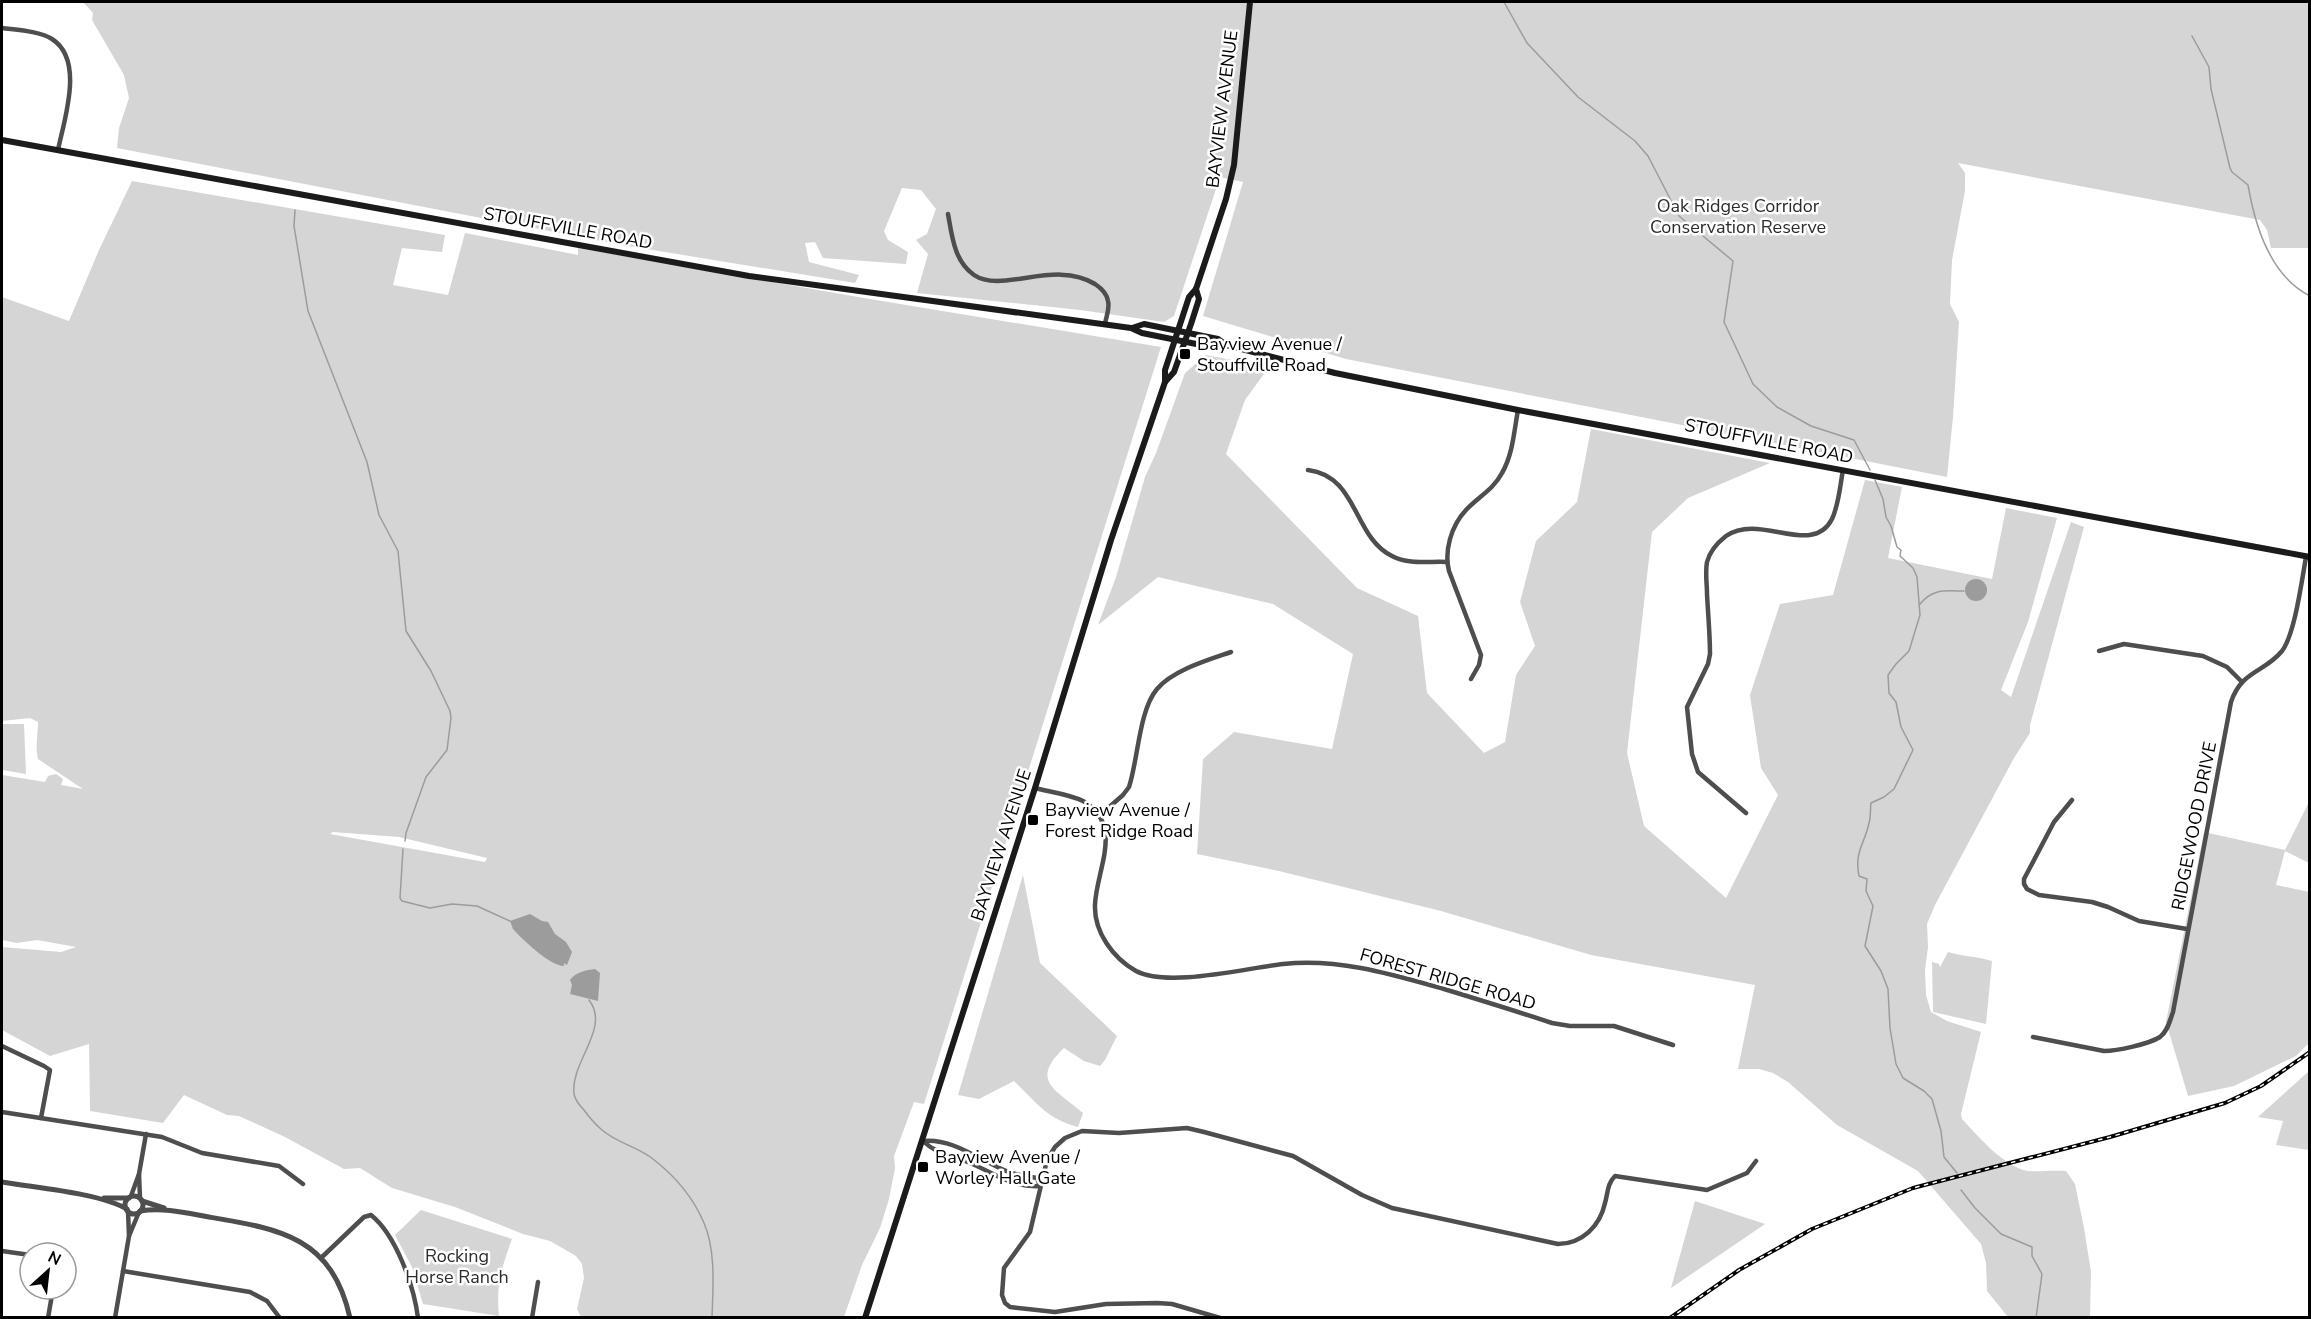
<svg xmlns="http://www.w3.org/2000/svg" width="2311" height="1319" font-family="'Nunito Sans',sans-serif">
<rect width="100%" height="100%" fill="#fff"/>
<!-- green -->
<g fill="#d5d5d5" fill-rule="evenodd">
<polygon points="83,2 2309,2 2309,248 2271,248 2267,230 2260,220 1958,163 1965,173 1965,191 1952,260 1950,304 1959,322 1953,417 1947,477 1346,359 1203,316 1243,182 1220,177 1174,316 1164,322 1080,310 917,293 928,254 916,240 927,234 936,209 921,190 902,188 884,231 888,240 908,252 906,264 823,258 815,242 805,243 809,262 859,275 855,283 622,245 117,148 119,128 129,98 124,75 92,20 93,13"/>
<path d="M132 181 445 235 442 252 402 248 393 285 448 295 465 233 578 255V248L864 298 1161 347 924 1104 914 1102 894 1156 895 1168 889 1199 880 1228 862 1265 844 1317H581L577 1309 584 1278 582 1264 576 1256 550 1241 523 1234 455 1207 392 1188 360 1168 344 1169 285 1137 239 1116 227 1115 184 1095 163 1123 90 1111 89 1044 50 1056 2 1030V947L61 952 76 947 37 940 17 943 2 940V775L45 782 48 776 56 774 63 779 61 785 83 789 38 759C35 746 38 736 38 722L30 718 2 721V297L69 321 99 250ZM333 832 399 837 487 858 485 862 330 834Z"/>
<path d="M1206 355 1269 367 1245 400 1226 454 1357 588 1418 616 1427 693 1484 753 1505 742 1516 675 1535 646 1520 602 1536 541 1577 502 1591 429 1770 463 1688 498 1652 532 1627 753 1644 826 1726 898 1778 795 1761 768 1750 695 1780 604 1833 595 1865 480 1902 487 1888 558 1992 579 2006 508 2057 518 2028 622 2001 690 2011 697 2071 522 2084 527 2030 725V733L2014 758 1935 905 1927 924 1928 947 1925 970 1926 995 1931 1012 1947 1021 1981 1032 1961 1114 1962 1119C1978 1136 2004 1167 2028 1171 2038 1172 2053 1170 2066 1171L2075 1184 2084 1228 2091 1272 2090 1317H2008L1987 1291 1986 1263 1981 1244 1918 1171 1837 1125 1788 1082 1773 1073 1759 1069H1738L1755 985 1591 955 1441 911 1279 871 1197 854 1203 759 1234 732 1332 749 1353 654 1273 604 1158 577 1098 625 1116 577 1145 477 1156 453 1185 373Z"/>
<polygon points="2,724 24,724 26,774 2,770"/>
<polygon points="2309,802 2309,863 2285,851 2276,885 2309,892 2309,1043 2296,1056 2234,1086 2188,1096 2166,1022 2204,832 2285,850"/>
<path d="M1023 875 1040 963 1117 1036 1105 1060 1100 1066 1084 1061 1064 1048C1029 1081 1056 1090 1083 1113L1078 1127C1047 1119 1036 1102 1014 1081L979 1099 958 1095Z"/>
<path d="M1948 952C1963 957 1977 956 1992 961L1986 1024 1933 1012 1932 962 1939 964 1940 967Z"/>
<polygon points="2309,1071 2309,1150 2276,1145 2283,1121 2258,1117"/>
<polygon points="1695,1201 1765,1224 1671,1288"/>
<path d="M421 1210 512 1239C501 1270 496 1283 499 1316L423 1304 412 1267 395 1235Z"/>
</g>
<!-- water -->
<g fill="#9c9c9c">
<circle cx="1976" cy="590" r="11"/>
<path d="M530 914 542 921 548 922 555 934 566 942 572 952 567 965 564 963V966C550 966 522 939 513 929L510 921Z"/>
<path d="M595 969 600 973 598 1001 570 994 572 985 570 980C576 972 586 970 595 969Z"/>
</g>
<g fill="none" stroke-linecap="round" stroke-linejoin="round">
<!-- stream -->
<g stroke="#9c9c9c" stroke-width="1.5">
<polyline points="1504,2 1527,43 1578,97 1635,141 1648,156 1679,216 1733,261 1724,322 1753,384 1777,407 1811,426 1854,440 1870,470"/>
<path d="M2192 36 2209 67 2211 89 2230 168 2232 172 2248 185C2255 226 2270 276 2310 296"/>
<polyline points="295,210 294,226 308,311 367,462 379,515 398,551 406,631 431,671 450,711 451,718 447,750 426,777 406,833 405,841"/>
<path d="M1875 480 1883 499 1886 517 1891 526 1897 547 1901 550 1900 556 1913 568 1917 577 1920 615 1909 651 1896 664 1888 675 1889 693 1896 702 1901 727 1913 750 1894 789 1884 797 1871 803C1870 809 1871 817 1869 823 1865 843 1854 852 1859 876L1867 879 1866 891 1873 906 1865 946 1881 971 1888 989 1890 1028 1896 1064 1903 1078 1924 1091 1932 1099 1941 1131 1944 1157 1957 1173"/>
<path d="M1920 604C1933 588 1945 591 1964 591"/>
<polyline points="403,849 400,898 402,901 430,908 452,904 477,906 510,921"/>
<path d="M589 1000C611 1028 570 1062 574 1094 575 1099 580 1106 584 1110 589 1117 595 1124 602 1130 617 1143 638 1147 653 1159 675 1176 693 1197 704 1223 716 1251 713 1287 712 1318"/>
<polyline points="1961,1190 1975,1208 2001,1234 2032,1247 2032,1256 2042,1274 2036,1318"/>
</g>
<!-- minor -->
<g stroke="#4e4e4e" stroke-width="4.5">
<path d="M2 28C17 30 39 31 52 39 85 60 64 120 58 150"/>
<path d="M948 214C952 236 954 261 974 275 1002 294 1055 259 1095 284 1101 288 1107 294 1108 301 1110 309 1106 317 1105 324"/>
<path d="M1308 470C1358 476 1353 537 1392 556 1409 565 1429 561 1447 562"/>
<polyline points="2099,651 2124,644 2203,656 2227,667 2241,681"/>
<path d="M1471 679 1479 665 1481 655 1449 571C1444 551 1451 526 1466 510 1478 497 1493 490 1502 473 1513 454 1514 431 1518 410"/>
<path d="M1035 788C1050 792 1069 794 1083 801 1125 825 1096 870 1095 905 1094 932 1113 958 1136 971 1168 988 1246 968 1283 964 1338 958 1391 974 1444 989 1480 1000 1516 1011 1552 1023L1570 1026H1614L1673 1045"/>
<polyline points="2072,800 2054,822 2024,879 2024,884 2027,889 2039,895 2092,902 2108,907 2139,921 2187,929"/>
<path d="M1746 813 1698 772 1692 754 1687 707 1708 664 1710 654C1710 634 1708 614 1707 594 1707 584 1705 572 1707 562 1710 551 1717 543 1726 536 1760 512 1812 558 1832 519 1839 504 1840 486 1843 470"/>
<path d="M1099 816 1123 795 1129 787C1138 760 1139 710 1157 689 1173 670 1208 660 1231 652"/>
<path d="M2033 1037 2104 1051C2117 1051 2149 1044 2160 1037 2168 1031 2170 1020 2173 1012L2231 702C2242 670 2264 673 2282 651 2295 634 2302 579 2306 557"/>
<polyline points="2,1046 44,1066 50,1070 41,1118"/>
<polyline points="2,1112 162,1137 202,1153 279,1166 303,1184"/>
<path d="M923 1141C952 1138 978 1159 1004 1170 1014 1175 1026 1176 1037 1178L1040 1186"/>
<path d="M923 1141C935 1153 950 1155 965 1161 992 1171 1010 1188 1040 1186"/>
<polyline points="139,1174 140,1198"/>
<polyline points="131,1196 139,1174 146,1134"/>
<polyline points="129,1236 139,1212"/>
<polyline points="2,1251 30,1255"/>
<path d="M321 1258 364 1217 371 1215C396 1235 414 1286 418 1318"/>
<polyline points="123,1271 250,1292 267,1301 280,1318"/>
<polyline points="48,1318 53,1289"/>
<polyline points="115,1318 129,1236 128,1211"/>
<polyline points="532,1318 538,1282"/>
<path d="M1220 1318 1172 1304 1157 1303 1106 1304 1055 1312 1010 1307 1005 1303 1002 1295 1004 1268 1030 1232 1047 1160 1055 1147 1065 1138 1082 1131 1119 1133 1187 1128 1204 1132 1293 1156 1362 1195 1392 1208 1558 1244C1582 1244 1600 1226 1605 1203 1608 1193 1607 1184 1615 1176L1707 1190 1747 1173 1756 1161"/>
</g>
<!-- tertiary -->
<g stroke="#4e4e4e" stroke-width="5">
<path d="M2 1182C36 1188 99 1193 127 1209"/>
<circle cx="134" cy="1205" r="9"/>
<polyline points="104,1198 129,1198"/>
<polyline points="142,1201 164,1208"/>
<path d="M140 1211C163 1207 187 1213 209 1217 280 1229 332 1237 350 1318"/>
</g>
<!-- secondary -->
<g stroke="#1b1b1b" stroke-width="6">
<polyline points="2,140 749,276 1131,328 1142,333 1216,348 1226,345"/>
<polyline points="1132,328 1144,324 1218,339 1226,345 1335,373 1518,410 2310,557"/>
<polyline points="1165,382 1174,372 1191,324 1199,299 1196,289"/>
<polyline points="865,1318 1035,788 1111,540 1165,382 1165,370 1189,297 1196,289 1226,199 1234,165 1250,2"/>
</g>
<defs>
<polyline id="rail" points="1670,1318 1739,1270 1812,1229 1913,1188 2110,1137 2225,1103 2261,1086 2310,1052"/>
</defs>
<!-- rail casing -->
<use href="#rail" stroke="#000" stroke-width="4"/>
<!-- rail -->
<use href="#rail" stroke="#fff" stroke-width="1.5" stroke-dasharray="4.5" stroke-linecap="butt"/>
</g>
<!-- markers -->
<g fill="#000" stroke="#fff" stroke-width="2">
<rect x="1179" y="348" width="12" height="12" rx="3"/>
<rect x="1027" y="814" width="12" height="12" rx="3"/>
<rect x="917" y="1161" width="12" height="12" rx="3"/>
</g>
<g text-anchor="middle" stroke-width="5" stroke-linejoin="round" paint-order="stroke">
<!-- street labels -->
<g font-size="18" fill="#000" stroke="#fff">
<text transform="translate(1222 109) rotate(-83)" y="6">BAYVIEW AVENUE</text>
<text transform="translate(568 228) rotate(10)" y="6">STOUFFVILLE ROAD</text>
<text transform="translate(1769 441) rotate(11)" y="6">STOUFFVILLE ROAD</text>
<text transform="translate(2194 826) rotate(-79)" y="6">RIDGEWOOD DRIVE</text>
<text transform="translate(1001 845) rotate(-72)" y="6">BAYVIEW AVENUE</text>
<text transform="translate(1448 979) rotate(16)" y="6">FOREST RIDGE ROAD</text>
</g>
<!-- park labels -->
<g font-size="18" fill="#2c2c2c" stroke="#fff">
<text x="1738" y="212">Oak Ridges Corridor<tspan x="1738" dy="21">Conservation Reserve</tspan></text>
<text x="457" y="1262">Rocking<tspan x="457" dy="21">Horse Ranch</tspan></text>
</g>
<!-- poi labels -->
<g font-size="18" fill="#000" stroke="#fff" text-anchor="start">
<text x="1197" y="350">Bayview Avenue /<tspan x="1197" dy="21">Stouffville Road</tspan></text>
<text x="1045" y="816">Bayview Avenue /<tspan x="1045" dy="21">Forest Ridge Road</tspan></text>
<text x="935" y="1163">Bayview Avenue /<tspan x="935" dy="21">Worley Hall Gate</tspan></text>
</g>
</g>
<!-- border -->
<rect width="2311" height="1319" fill="none" stroke="#000000" stroke-width="6"/>
<!-- north arrow -->
<g transform="translate(48 1271) rotate(27)"><circle r="28" fill="#ffffff" stroke="#999999" stroke-width="1.5"/>
<path d="M0-4.5L10 22L0 15L-10 22Z" fill="#000000"/>
<text y="-9" font-size="16" font-weight="bold" text-anchor="middle" fill="#000000">N</text>
</g>
</svg>
